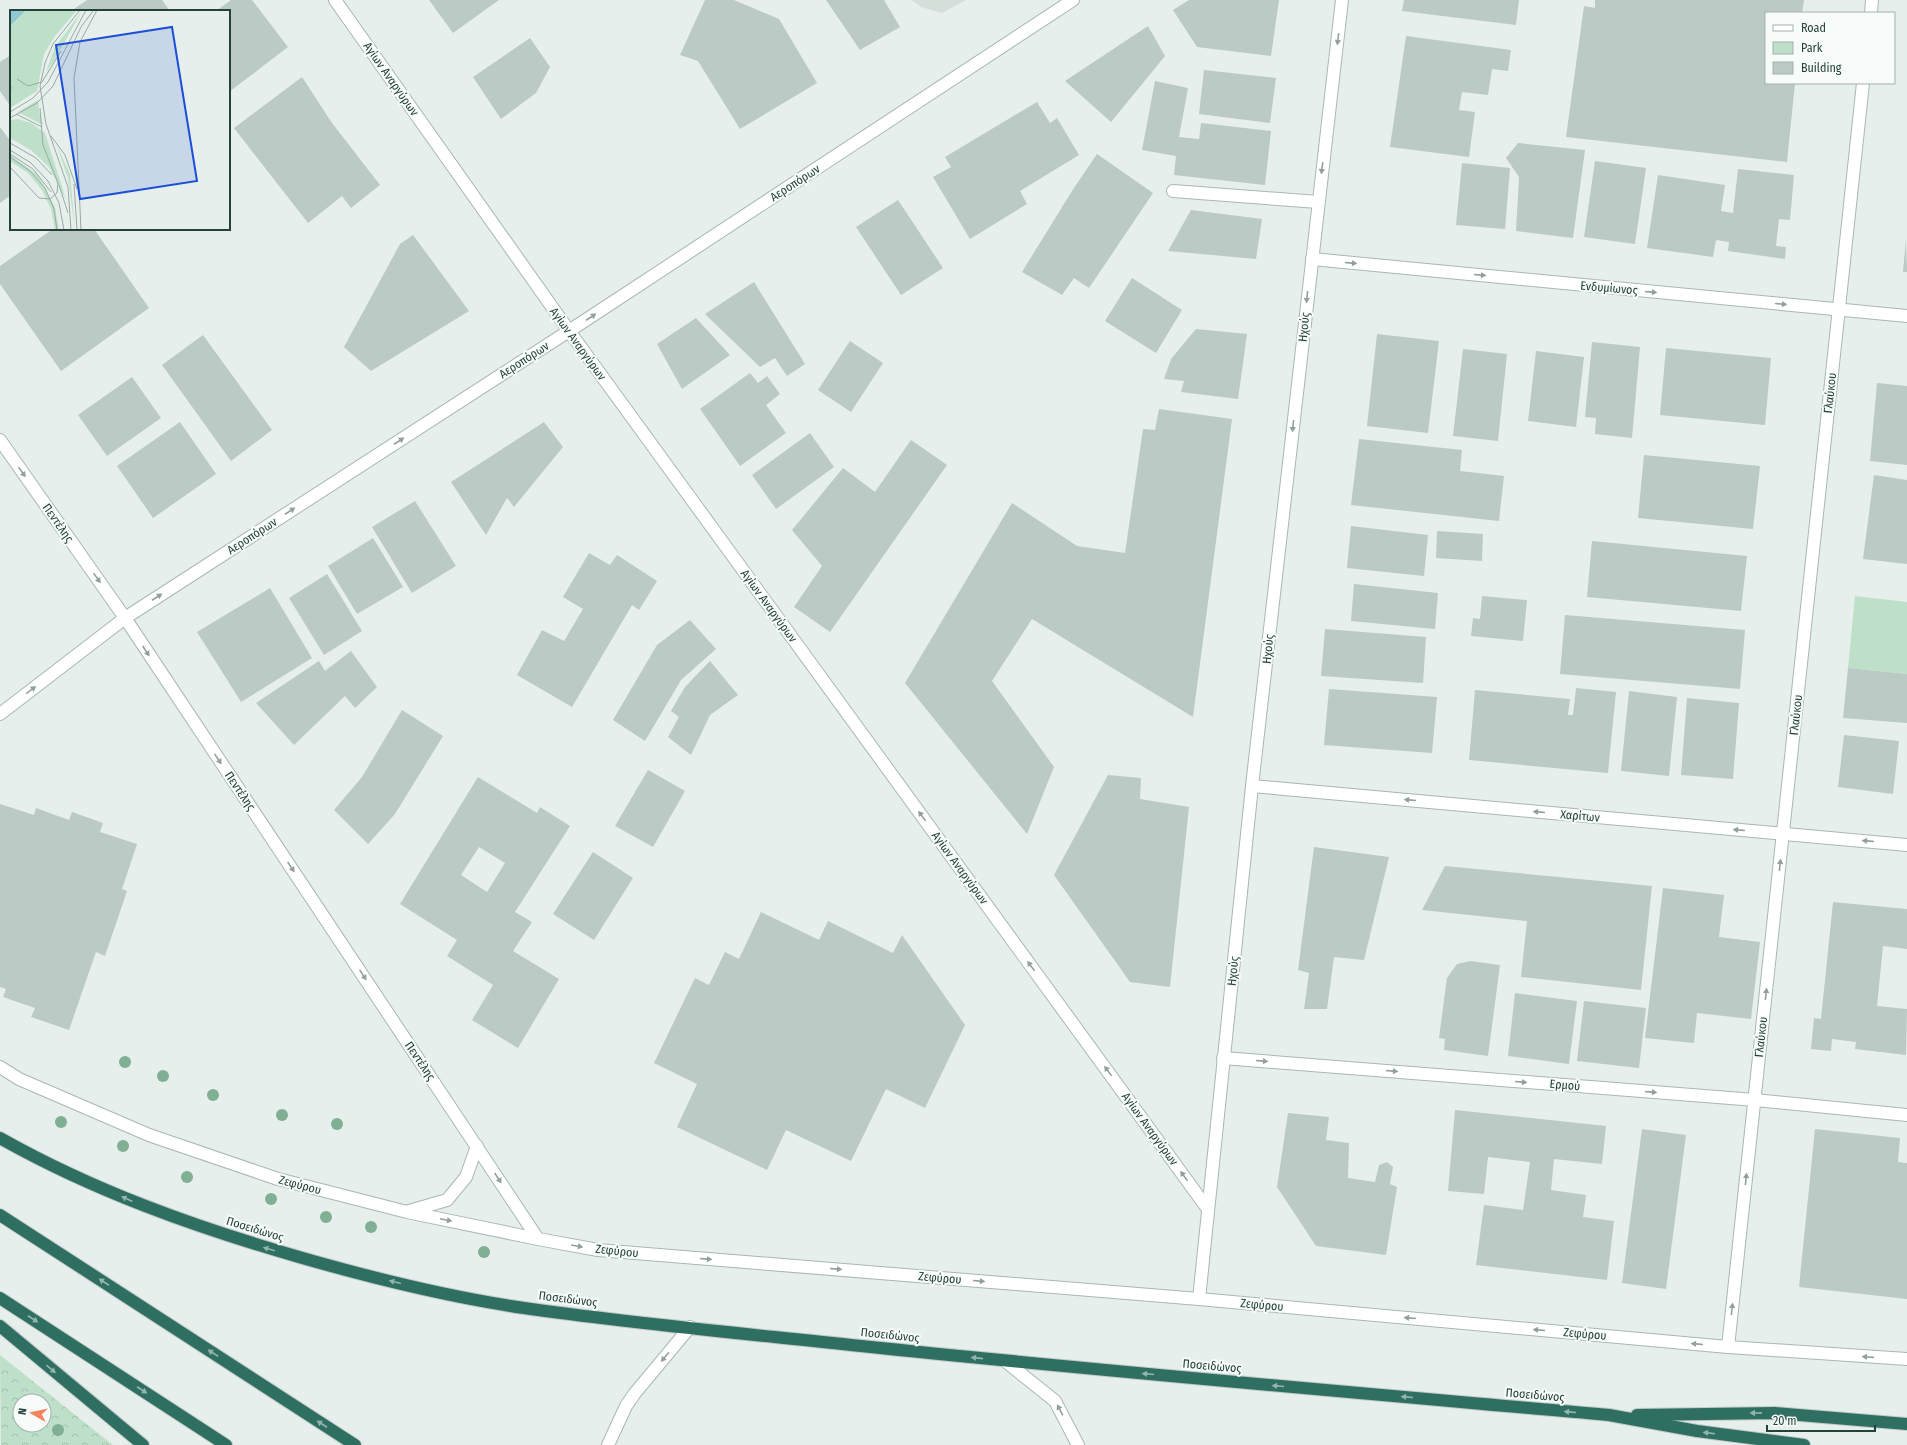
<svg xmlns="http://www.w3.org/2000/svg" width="1907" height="1445" font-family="'Fira Sans Condensed',sans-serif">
<defs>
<pattern id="forest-crowns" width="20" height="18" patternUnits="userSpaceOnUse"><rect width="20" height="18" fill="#bfe0c8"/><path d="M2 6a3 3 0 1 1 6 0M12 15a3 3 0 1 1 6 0" fill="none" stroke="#a4c1ad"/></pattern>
</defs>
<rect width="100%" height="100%" fill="#e6efeb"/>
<!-- built -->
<polygon fill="#d4dfda" points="912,0 966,0 942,13 921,7"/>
<!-- forest -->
<path fill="url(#forest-crowns)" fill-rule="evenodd" d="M0 1355 113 1445H1ZM20 1401H44V1425H20Z"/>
<!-- green -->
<polygon fill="#bfe0c8" points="1855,596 1907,602 1907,674 1848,668"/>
<!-- building -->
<g fill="#bbcac4" fill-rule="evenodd">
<polygon points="87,0 162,0 170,11 71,11"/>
<polygon points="231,0 252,0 288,47 229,92 229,11 216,11"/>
<polygon points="429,0 499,0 453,33"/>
<polygon points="705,0 734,0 779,19 817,83 740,129 698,61 680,55"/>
<polygon points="826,0 884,0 900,27 860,50"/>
<polygon points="1189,0 1279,0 1271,56 1197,47 1173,10"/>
<polygon points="1404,0 1519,0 1516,25 1402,11"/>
<polygon points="1595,0 1804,0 1802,13 1766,13 1766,83 1795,83 1787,162 1566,137 1584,6 1595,8"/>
<polygon points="1148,26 1165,56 1111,122 1065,81"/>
<polygon points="1406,36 1511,50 1508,71 1492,69 1488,95 1462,92 1459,110 1475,112 1469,157 1390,147"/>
<polygon points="530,38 550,67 536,93 501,119 473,77"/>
<polygon points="11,55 11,107 0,91 0,62"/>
<polygon points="1204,70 1276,78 1270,123 1199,114"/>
<polygon points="302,77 332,123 380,185 351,208 342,196 308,223 234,128"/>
<polygon points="1155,81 1188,88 1179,137 1199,139 1201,123 1271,131 1265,185 1174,175 1176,156 1142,150"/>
<polygon points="1037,102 1050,123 1057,118 1079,155 1020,191 1027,204 970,239 933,177 951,167 945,157"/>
<polygon points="0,127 11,142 11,195 0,203"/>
<polygon points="1518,143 1585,150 1573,238 1516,231 1519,177 1506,158"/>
<polygon points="1097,154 1153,193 1089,288 1074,278 1062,295 1022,272 1072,191"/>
<polygon points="1595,161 1646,168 1635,244 1584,237"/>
<polygon points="1462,163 1510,168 1505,229 1456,225"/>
<polygon points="1738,169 1794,175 1790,220 1779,219 1776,246 1786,247 1785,259 1728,251 1729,242 1716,240 1713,257 1647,248 1658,175 1725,185 1721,211 1733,213"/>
<polygon points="898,200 943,268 901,295 856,227"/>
<polygon points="1191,210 1262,219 1256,259 1168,251"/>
<polygon points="53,229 94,229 149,308 61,371 0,284 0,266"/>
<polygon points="413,235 469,311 371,371 344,347 400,244"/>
<polygon points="1906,239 1907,272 1903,272"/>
<polygon points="1132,278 1182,310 1156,353 1105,321"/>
<polygon points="754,282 805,364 787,376 775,358 760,367 705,314"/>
<polygon points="696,318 730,355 682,389 657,344"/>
<polygon points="1196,329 1247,334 1238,399 1181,392 1184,381 1164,379 1171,359"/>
<polygon points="1377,334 1439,341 1428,433 1367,426"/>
<polygon points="203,335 272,430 231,461 162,365"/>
<polygon points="850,341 883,363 851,412 818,390"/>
<polygon points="1592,342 1640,347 1632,438 1595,434 1596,418 1585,417"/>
<polygon points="1666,348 1771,358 1765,425 1660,415"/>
<polygon points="1463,349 1507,354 1498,441 1453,436"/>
<polygon points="1536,351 1584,357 1576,427 1528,421"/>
<polygon points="750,373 758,383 767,376 780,394 766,405 786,433 740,466 700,409"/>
<polygon points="132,377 161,418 107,456 78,415"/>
<polygon points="1877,383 1907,386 1907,465 1870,461"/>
<polygon points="1159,409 1232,419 1193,717 1032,619 992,681 1054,767 1027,834 905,683 1012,503 1077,546 1125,553 1143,429 1155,430"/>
<polygon points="180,422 216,474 153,518 117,466"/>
<polygon points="544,422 563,447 514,507 507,498 486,535 451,482"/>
<polygon points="810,433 834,467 776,509 752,475"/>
<polygon points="1359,439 1462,450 1460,471 1504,476 1499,521 1351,505"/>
<polygon points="911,440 947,465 830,632 794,607 822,566 792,530 843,468 875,492"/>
<polygon points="1644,455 1760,466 1753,529 1638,518"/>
<polygon points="1874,475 1907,480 1907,564 1863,559"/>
<polygon points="415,501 456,566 412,593 372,527"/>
<polygon points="1351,526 1428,535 1424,576 1347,568"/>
<polygon points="1437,531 1483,534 1482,561 1436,558"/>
<polygon points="373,538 403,587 357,614 328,566"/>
<polygon points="1592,541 1747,556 1741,611 1587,597"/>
<polygon points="589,553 610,565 617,555 657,581 639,610 632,605 572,707 517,675 542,630 564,641 583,609 563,597"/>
<polygon points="327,574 362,631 324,655 289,598"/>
<polygon points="1354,584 1438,593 1435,629 1351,621"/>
<polygon points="270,588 312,658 241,702 197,632"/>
<polygon points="1482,596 1527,600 1523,641 1471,636 1473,618 1480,619"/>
<polygon points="1565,615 1745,630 1740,689 1560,674"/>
<polygon points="690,620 716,649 681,680 645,741 613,720 657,645"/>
<polygon points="1325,629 1426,637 1423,683 1321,676"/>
<polygon points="351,651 377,687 355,708 345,696 294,745 256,703 319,661 325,671"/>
<polygon points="710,661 738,695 710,715 691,755 668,737 679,717 671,711 685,687"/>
<polygon points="1848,668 1907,674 1907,723 1843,718"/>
<polygon points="1576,688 1616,692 1608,773 1469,760 1475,690 1570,699 1568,715 1573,715"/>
<polygon points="1329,689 1437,697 1432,753 1324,745"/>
<polygon points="1629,691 1677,697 1669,776 1621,771"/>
<polygon points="1687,698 1739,703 1733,779 1681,775"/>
<polygon points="402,710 443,736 395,814 368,844 334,810 362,777"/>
<polygon points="1844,735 1899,741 1893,794 1838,787"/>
<polygon points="648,770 685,791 653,847 615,826"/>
<polygon points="1108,775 1141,778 1140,799 1189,807 1170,987 1130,982 1054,875"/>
<path d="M478 777 537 813 540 807 570 826 515 912 532 922 513 951 559 979 518 1048 472 1020 493 985 447 956 457 940 400 904ZM479 847 505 863 487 892 461 875Z"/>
<polygon points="0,804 34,815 36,808 69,820 72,812 103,823 100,832 137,844 122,889 127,891 105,956 96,952 69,1030 31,1017 35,1008 3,997 6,989 0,987"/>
<polygon points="1314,847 1389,857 1364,960 1334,957 1327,1009 1304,1009 1309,973 1298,970"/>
<polygon points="593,852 633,878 594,940 553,914"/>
<polygon points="1445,866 1652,886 1641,990 1521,977 1527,921 1422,910"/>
<polygon points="1663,888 1724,895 1719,937 1760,942 1751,1019 1697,1013 1694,1043 1645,1038"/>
<polygon points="1833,902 1907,909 1907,949 1883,946 1877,1006 1907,1009 1906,1055 1855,1049 1856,1042 1832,1039 1831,1051 1811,1049 1814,1018 1821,1019"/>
<polygon points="761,912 819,940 828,921 893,953 902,935 965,1025 925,1108 886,1089 851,1161 786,1130 767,1170 677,1127 697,1084 654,1063 695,978 709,985 725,952 739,959"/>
<polygon points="1470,961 1500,965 1488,1056 1444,1050 1445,1039 1439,1038 1447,978 1457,964"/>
<polygon points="1515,993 1577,1001 1569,1064 1508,1056"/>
<polygon points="1584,1001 1646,1008 1639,1068 1577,1061"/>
<polygon points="1455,1110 1606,1126 1602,1164 1554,1159 1551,1190 1586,1195 1583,1217 1614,1221 1607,1280 1476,1265 1484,1205 1523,1210 1530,1162 1488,1157 1484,1194 1448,1191"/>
<polygon points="1288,1113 1329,1117 1326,1140 1349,1143 1348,1178 1375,1182 1379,1165 1387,1162 1393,1167 1390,1184 1397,1187 1386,1255 1316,1246 1277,1187"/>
<polygon points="1642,1129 1686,1135 1666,1289 1622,1283"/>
<polygon points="1815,1129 1900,1138 1898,1162 1907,1163 1907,1299 1799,1287"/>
</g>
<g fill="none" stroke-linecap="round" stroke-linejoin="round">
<defs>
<g id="lane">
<polyline points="1005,1361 1055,1401 1078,1445"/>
<polyline points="608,1445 626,1406 635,1393 690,1327"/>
</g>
<g id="street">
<polyline points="335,0 569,331 1207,1208"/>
<polyline points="1871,13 1872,0"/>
<polyline points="1173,191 1318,202"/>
<polyline points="1312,259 1907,316"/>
<polyline points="0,440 125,618 538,1239"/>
<polyline points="0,714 125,618 569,331 1073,0"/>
<polyline points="1252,786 1907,845"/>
<polyline points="1223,1058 1755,1100 1907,1115"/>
<polyline points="0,1067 19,1079 149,1135 278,1179 407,1212 538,1239 598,1250 1199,1299 1728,1347 1907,1359"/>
<polyline points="409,1211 447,1200 466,1177 477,1146"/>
<polyline points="1199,1299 1252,786 1342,0"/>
<polyline points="1728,1347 1863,83"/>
</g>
<g id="highway">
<path d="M0 1138C94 1191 195 1227 299 1257 372 1278 448 1297 524 1308 636 1324 749 1334 861 1346 1110 1372 1360 1393 1609 1415L1697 1431 1804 1445"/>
<polyline points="0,1215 355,1445"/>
<polyline points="0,1298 226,1445"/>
<polyline points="0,1326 143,1445"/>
<polyline points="1637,1415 1775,1413 1907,1424"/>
</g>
</defs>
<!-- lane casing -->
<use href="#lane" stroke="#a8b8b2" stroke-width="14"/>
<!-- street casing -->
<use href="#street" stroke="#a8b8b2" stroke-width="14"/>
<!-- highway casing -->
<use href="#highway" stroke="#c2cac8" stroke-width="14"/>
<!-- lane -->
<use href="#lane" stroke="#fff" stroke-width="12"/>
<!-- street -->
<use href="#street" stroke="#fff" stroke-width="12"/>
<!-- highway -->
<use href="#highway" stroke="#2f6f62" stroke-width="12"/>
</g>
<!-- trees -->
<g fill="#80af93">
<circle cx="125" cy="1062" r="6"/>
<circle cx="163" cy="1076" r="6"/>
<circle cx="213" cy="1095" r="6"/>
<circle cx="282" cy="1115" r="6"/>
<circle cx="61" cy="1122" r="6"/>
<circle cx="337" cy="1124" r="6"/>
<circle cx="123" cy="1146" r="6"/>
<circle cx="187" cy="1177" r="6"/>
<circle cx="271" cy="1199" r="6"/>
<circle cx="326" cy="1217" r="6"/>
<circle cx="371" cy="1227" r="6"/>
<circle cx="484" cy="1252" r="6"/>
<circle cx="58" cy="1430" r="6"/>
</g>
<!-- one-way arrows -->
<defs><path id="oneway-solid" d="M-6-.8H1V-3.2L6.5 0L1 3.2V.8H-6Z"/></defs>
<g fill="#92a09c">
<use href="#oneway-solid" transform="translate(1338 39) rotate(97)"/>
<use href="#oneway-solid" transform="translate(1322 168) rotate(97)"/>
<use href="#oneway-solid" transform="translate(1351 263) rotate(5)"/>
<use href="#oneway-solid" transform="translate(1480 275) rotate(5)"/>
<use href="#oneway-solid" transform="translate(1651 292) rotate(5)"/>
<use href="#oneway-solid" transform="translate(1307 297) rotate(96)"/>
<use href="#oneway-solid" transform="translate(1781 304) rotate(5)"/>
<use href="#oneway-solid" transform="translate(591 317) rotate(-33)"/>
<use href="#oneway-solid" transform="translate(1293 426) rotate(96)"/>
<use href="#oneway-solid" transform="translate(399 441) rotate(-33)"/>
<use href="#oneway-solid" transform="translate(22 472) rotate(55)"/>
<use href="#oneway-solid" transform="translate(290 511) rotate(-33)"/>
<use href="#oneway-solid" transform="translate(97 578) rotate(55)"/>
<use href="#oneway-solid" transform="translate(157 597) rotate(-33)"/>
<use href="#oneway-solid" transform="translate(146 651) rotate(56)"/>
<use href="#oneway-solid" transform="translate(31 690) rotate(-37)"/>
<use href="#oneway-solid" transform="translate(218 759) rotate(56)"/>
<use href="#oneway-solid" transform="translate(1410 800) rotate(-175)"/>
<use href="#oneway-solid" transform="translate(1539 812) rotate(-175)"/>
<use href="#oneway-solid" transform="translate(922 816) rotate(-126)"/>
<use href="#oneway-solid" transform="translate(1739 830) rotate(-175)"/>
<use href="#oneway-solid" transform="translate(1868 841) rotate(-175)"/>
<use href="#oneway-solid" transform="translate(1780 865) rotate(-84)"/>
<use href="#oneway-solid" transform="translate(291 867) rotate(56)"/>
<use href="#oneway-solid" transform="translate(1031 966) rotate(-126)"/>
<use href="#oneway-solid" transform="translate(363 975) rotate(56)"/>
<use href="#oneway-solid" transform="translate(1766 994) rotate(-84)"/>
<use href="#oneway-solid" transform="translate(1262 1061) rotate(5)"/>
<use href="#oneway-solid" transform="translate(1108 1071) rotate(-126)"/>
<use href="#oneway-solid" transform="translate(1392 1071) rotate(5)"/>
<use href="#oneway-solid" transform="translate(1521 1082) rotate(5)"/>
<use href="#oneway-solid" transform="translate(1651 1092) rotate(5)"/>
<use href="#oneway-solid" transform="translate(1184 1176) rotate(-126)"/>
<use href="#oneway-solid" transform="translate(498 1178) rotate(57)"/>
<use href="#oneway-solid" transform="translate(1746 1179) rotate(-84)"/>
<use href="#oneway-solid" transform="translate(446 1220) rotate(12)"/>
<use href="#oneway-solid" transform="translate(577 1246) rotate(10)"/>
<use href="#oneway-solid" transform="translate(706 1259) rotate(5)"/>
<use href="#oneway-solid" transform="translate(836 1269) rotate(5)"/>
<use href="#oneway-solid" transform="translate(979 1281) rotate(5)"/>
<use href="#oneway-solid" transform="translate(1732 1309) rotate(-84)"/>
<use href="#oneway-solid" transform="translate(1410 1318) rotate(-175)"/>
<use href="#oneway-solid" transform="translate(1539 1330) rotate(-175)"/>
<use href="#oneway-solid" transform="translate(1697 1344) rotate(-175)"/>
<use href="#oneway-solid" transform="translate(665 1357) rotate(130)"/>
<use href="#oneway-solid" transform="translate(1868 1357) rotate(-176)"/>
<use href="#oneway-solid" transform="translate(1060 1410) rotate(-118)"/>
</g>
<g fill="#93b5ae">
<use href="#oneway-solid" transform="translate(127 1199) rotate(-156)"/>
<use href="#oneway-solid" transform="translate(269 1249) rotate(-164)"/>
<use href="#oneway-solid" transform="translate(104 1282) rotate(-147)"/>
<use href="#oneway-solid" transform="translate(395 1282) rotate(-166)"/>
<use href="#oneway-solid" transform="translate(33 1319) rotate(33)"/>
<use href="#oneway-solid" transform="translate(213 1353) rotate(-147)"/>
<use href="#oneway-solid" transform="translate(977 1358) rotate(-174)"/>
<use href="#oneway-solid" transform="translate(51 1369) rotate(40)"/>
<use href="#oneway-solid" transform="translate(1148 1374) rotate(-175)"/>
<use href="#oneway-solid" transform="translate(1278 1386) rotate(-175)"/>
<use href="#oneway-solid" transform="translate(142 1390) rotate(33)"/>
<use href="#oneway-solid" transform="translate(1407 1397) rotate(-175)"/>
<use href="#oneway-solid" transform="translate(1570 1412) rotate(-175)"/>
<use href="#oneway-solid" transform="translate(1756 1413) rotate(179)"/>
<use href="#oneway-solid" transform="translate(322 1424) rotate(-147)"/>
<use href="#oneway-solid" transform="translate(1709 1433) rotate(-173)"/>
</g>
<g text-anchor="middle" stroke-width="4" stroke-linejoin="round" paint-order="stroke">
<!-- street labels -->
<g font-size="12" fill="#24423a" stroke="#f7fbf9">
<text transform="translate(391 79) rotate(55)" y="4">Αγίων Αναργύρων</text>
<text transform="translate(795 183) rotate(-33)" y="4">Αεροπόρων</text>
<text transform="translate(1609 288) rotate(5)" y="4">Ενδυμίωνος</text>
<text transform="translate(1304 327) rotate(-84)" y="4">Ηχούς</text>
<text transform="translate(578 344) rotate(54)" y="4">Αγίων Αναργύρων</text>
<text transform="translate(524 360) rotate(-33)" y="4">Αεροπόρων</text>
<text transform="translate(1830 393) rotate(-84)" y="4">Γλαύκου</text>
<text transform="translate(58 523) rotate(55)" y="4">Πεντέλης</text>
<text transform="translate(252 536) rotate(-33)" y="4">Αεροπόρων</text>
<text transform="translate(769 606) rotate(54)" y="4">Αγίων Αναργύρων</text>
<text transform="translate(1268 649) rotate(-84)" y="4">Ηχούς</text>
<text transform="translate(1796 715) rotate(-84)" y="4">Γλαύκου</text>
<text transform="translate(240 791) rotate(56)" y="4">Πεντέλης</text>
<text transform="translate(1580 816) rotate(5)" y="4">Χαρίτων</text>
<text transform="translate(960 868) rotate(54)" y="4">Αγίων Αναργύρων</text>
<text transform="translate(1233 971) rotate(-84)" y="4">Ηχούς</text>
<text transform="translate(1761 1037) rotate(-84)" y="4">Γλαύκου</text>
<text transform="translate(420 1061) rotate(56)" y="4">Πεντέλης</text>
<text transform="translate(1565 1085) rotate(5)" y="4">Ερμού</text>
<text transform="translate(1150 1129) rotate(54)" y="4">Αγίων Αναργύρων</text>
<text transform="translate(300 1185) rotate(15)" y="4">Ζεφύρου</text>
<text transform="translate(255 1229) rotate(17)" y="4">Ποσειδώνος</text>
<text transform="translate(617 1251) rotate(6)" y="4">Ζεφύρου</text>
<text transform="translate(940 1278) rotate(5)" y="4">Ζεφύρου</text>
<text transform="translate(568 1299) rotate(7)" y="4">Ποσειδώνος</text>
<text transform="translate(1262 1305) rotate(5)" y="4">Ζεφύρου</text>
<text transform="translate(1585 1334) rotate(5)" y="4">Ζεφύρου</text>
<text transform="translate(890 1335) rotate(6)" y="4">Ποσειδώνος</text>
<text transform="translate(1212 1366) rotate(5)" y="4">Ποσειδώνος</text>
<text transform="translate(1535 1395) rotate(5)" y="4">Ποσειδώνος</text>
</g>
</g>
<!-- overview -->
<g transform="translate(10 10)">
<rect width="220" height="220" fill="#e6efeb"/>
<path d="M0 145 28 165 45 197 49 220H45L41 199 32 180 18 163 0 151Z" fill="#bfe0c8"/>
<path d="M72 1 45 49 36 62 45 37ZM28 90 29 101 33 115 8 102ZM8 109 21 113 35 123 56 190 39 157 21 140 0 128V110ZM46 134 60 164 65 220 58 168Z" fill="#bfe0c8"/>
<path d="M0 0H67L45 26 34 44 27 81 0 98Z" fill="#bfe0c8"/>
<path d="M0 0H16L0 16Z" fill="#8ec9d4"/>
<path fill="none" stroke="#98aaa4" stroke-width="1" d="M7 69 18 76 32 72 51 41M0 90 1 76M0 102 23 88 38 72 76 0M6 104 32 117M0 108 27 93 43 76 71 17 83 1M41 126 55 145 67 179M0 133 26 148 42 165M0 140 21 153 38 171 49 193 54 220M0 144 23 159 41 182M0 147 20 161 35 178 44 199 47 220M0 157 29 188 40 189 47 183 48 173 33 135 30 98M64 174 67 220M49 175 58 203M61 220 58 177 36 114 30 76 35 53 43 34 70 0M71 220 64 68 70 32 87 0"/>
<path fill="#1d4ed8" fill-opacity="0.15" stroke="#1d4ed8" stroke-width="2" d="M162 17 187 171 70 189 46 35Z"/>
<rect width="220" height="220" fill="none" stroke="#24423a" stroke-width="2"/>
</g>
<!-- legend -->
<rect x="1765" y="12" width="130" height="72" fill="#f7fbf9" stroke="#a3b1ad"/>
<rect x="1773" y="25" width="20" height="6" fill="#ffffff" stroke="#a3b1ad"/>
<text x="1801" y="32" font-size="12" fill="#24423a">Road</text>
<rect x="1773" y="42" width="20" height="12" fill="#bfe0c8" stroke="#a3b1ad"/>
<text x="1801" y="52" font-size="12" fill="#24423a">Park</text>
<rect x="1773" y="62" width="20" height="12" fill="#bbcac4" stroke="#a3b1ad"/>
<text x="1801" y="72" font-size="12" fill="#24423a">Building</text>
<!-- north arrow -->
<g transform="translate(32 1413) rotate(279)"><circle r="19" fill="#f7fbf9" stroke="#a3b1ad"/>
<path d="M0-3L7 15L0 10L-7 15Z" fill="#f4845f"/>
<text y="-6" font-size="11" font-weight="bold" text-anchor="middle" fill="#24423a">N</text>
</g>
<!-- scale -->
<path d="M1767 1425v6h108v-6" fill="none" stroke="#24423a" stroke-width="2"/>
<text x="1773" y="1425" font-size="12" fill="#24423a" stroke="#f7fbf9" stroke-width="3" paint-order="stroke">20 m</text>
</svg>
